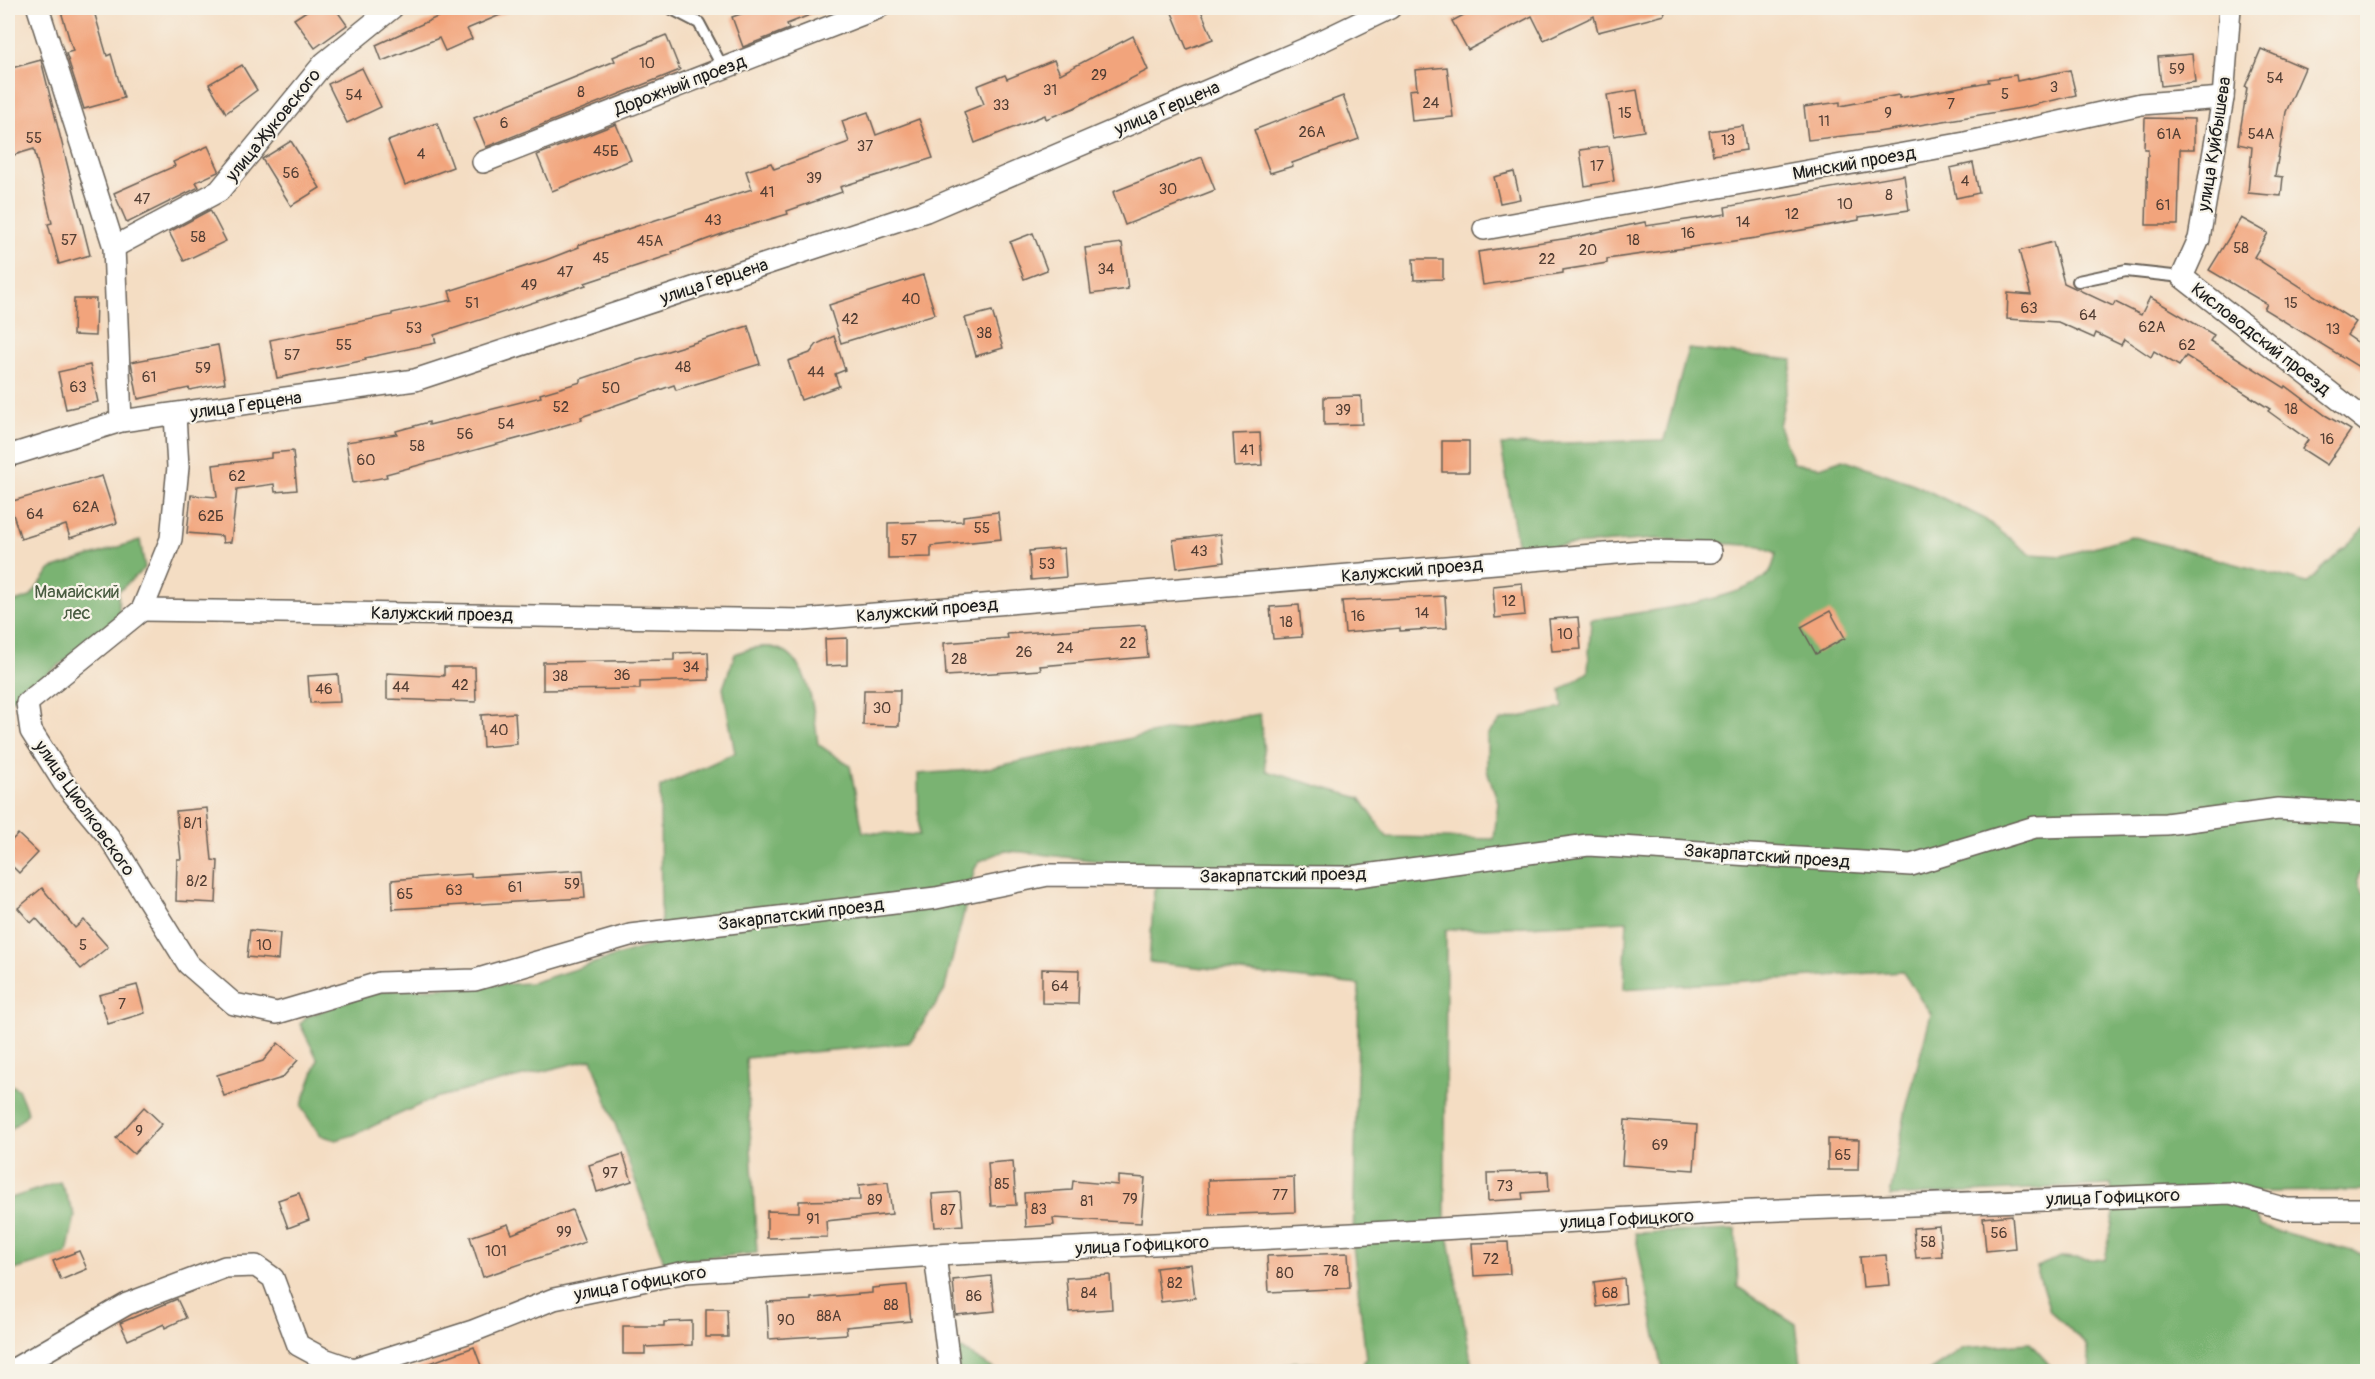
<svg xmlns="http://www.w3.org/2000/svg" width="2375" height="1379" font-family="Pangolin,sans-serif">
<rect width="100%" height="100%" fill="#f7f3e8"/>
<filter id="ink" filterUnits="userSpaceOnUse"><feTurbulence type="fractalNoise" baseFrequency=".0167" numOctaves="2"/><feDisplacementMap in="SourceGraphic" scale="12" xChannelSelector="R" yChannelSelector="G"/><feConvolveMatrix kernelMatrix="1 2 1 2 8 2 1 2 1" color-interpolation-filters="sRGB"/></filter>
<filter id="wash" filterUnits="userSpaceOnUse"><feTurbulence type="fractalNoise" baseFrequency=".008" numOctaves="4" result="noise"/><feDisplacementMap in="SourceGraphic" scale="24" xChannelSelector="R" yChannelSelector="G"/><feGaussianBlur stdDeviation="1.35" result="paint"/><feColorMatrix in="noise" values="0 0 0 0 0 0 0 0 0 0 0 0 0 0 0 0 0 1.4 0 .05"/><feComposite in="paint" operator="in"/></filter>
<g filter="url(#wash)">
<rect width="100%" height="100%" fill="#f4ddc3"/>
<!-- forest -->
<g fill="#7ab372" stroke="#4b6847" stroke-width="1.5">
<path d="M1688 349 1793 360 1779 426 1793 463 1820 467 1843 459 1914 484 1983 518 2030 554 2062 556 2131 536 2307 583 2367 526 2368 857C2358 874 2351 883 2368 898L2367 1191 2253 1192 2248 1202 2260 1226 2367 1255V1371H2084L2091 1368 2086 1345 2050 1311 2036 1267 2061 1257 2105 1260 2114 1214 2111 1185 1890 1196 1906 1109 1931 1014 1902 971 1624 989 1627 921 1446 930 1445 1218 1473 1371H1267L1294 1362 1361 1367 1366 1359 1353 1245 1359 985 1149 962 1154 890 1161 879 1141 866 1022 852 1004 851 980 861 975 868 944 992 914 1037 908 1043 746 1058 757 1253 664 1262 592 1059 435 1098 353 1135 336 1140 320 1135 301 1107 318 1060 300 1024 306 1017 373 991 531 983 661 942 660 787 735 753 723 688 735 654C805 624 812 694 818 744L850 766 863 832 919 835 918 774 984 769 1174 729 1260 714 1266 771 1360 798 1387 837 1494 839 1498 802 1487 770V735L1500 721 1563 708 1561 690 1588 672 1591 620C1633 613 1733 602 1764 578 1772 572 1774 562 1776 553L1761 546 1654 539 1518 549 1501 445 1664 440Z"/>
<polygon points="140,540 145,568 118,592 120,621 8,702 8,604 30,597 51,569"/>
<polygon points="8,1083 18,1089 28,1113 8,1132"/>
<polygon points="60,1182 75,1215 67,1254 8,1272 8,1199"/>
<polygon points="1736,1230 1738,1287 1796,1324 1802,1371 1663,1371 1635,1233"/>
<polygon points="952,1343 997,1371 956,1371"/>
<polygon points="2030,1343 2055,1371 1929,1371 1964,1348"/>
</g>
<g id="blocks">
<!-- building -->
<g fill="#f2a47c">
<polygon points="60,8 93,8 107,56 111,54 124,98 84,109 66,53 73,51"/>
<polygon points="311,8 335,8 347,25 315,48 294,19"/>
<polygon points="457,8 517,8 467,29 472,39 445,51 439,38 382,61 376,45"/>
<polygon points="758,8 825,8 825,9 787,24 789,29 743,47 732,17"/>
<polygon points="1170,8 1200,8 1213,39 1187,49"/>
<polygon points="1477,8 1664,8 1665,15 1598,32 1594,16 1544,40 1532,16 1468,50 1452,21"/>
<polygon points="666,35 680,70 486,147 474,118 615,61 613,57"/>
<polygon points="1133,36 1148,70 1074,108 1046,119 1045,115 975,143 964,112 984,104 977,86 1005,75 1007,79 1054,60 1060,74"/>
<polygon points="2261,49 2305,68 2286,112 2275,176 2283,177 2281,196 2248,193 2252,147 2238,144 2247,88 2245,87"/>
<polygon points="2192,54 2195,82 2161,86 2158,57"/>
<polygon points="41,60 90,255 59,264 48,224 52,223 34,149 14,155 8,135 8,69"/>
<polygon points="242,65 257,90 226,113 209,84"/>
<polygon points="1447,67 1453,117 1412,121 1409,90 1417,89 1415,70"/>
<polygon points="362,68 381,107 347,123 328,84"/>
<polygon points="2070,70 2076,95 2021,108 1878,132 1808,140 1804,107 1840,102 1840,106 1899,95 1899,98 1989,82 1988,79 2016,75 2017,81"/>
<polygon points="1637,90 1644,131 1614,136 1607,95"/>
<polygon points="1343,96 1359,139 1292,163 1293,166 1270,173 1254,130"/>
<polygon points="868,112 876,135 919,119 933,158 840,187 842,192 787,211 788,214 733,230 672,252 673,254 585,283 586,285 434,335 436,343 365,358 366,360 277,378 270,340 392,315 392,313 452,300 449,291 546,260 579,247 578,245 752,189 746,171 771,163 774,169 849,142 842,121"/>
<polygon points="2145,118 2194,119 2194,149 2180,149 2178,225 2146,225 2148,149 2144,149"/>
<polygon points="437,123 453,167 405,185 388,141"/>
<polygon points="616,124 631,160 552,191 537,155"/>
<polygon points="1743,126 1746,150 1713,155 1709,131"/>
<polygon points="291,141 320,188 291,206 262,159"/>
<polygon points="208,146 219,170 218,172 196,182 199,187 127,223 114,193 175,166 173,162"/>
<polygon points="1609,146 1614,181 1585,186 1580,150"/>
<polygon points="1202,157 1215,190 1125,225 1113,192"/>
<polygon points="1973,163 1979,193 1956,198 1950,168"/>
<polygon points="1514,172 1520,199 1500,203 1494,177"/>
<polygon points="1904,175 1909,210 1859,217 1859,220 1756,238 1607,259 1607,263 1563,270 1563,273 1483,285 1478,252 1569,238 1645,222 1646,226 1726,214 1725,207"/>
<polygon points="210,210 226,241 184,261 169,232"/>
<polygon points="2241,218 2268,233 2254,257 2356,322 2347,335 2367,349 2367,372 2264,309 2267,304 2209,270"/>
<polygon points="1033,233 1047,270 1024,279 1010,242"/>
<polygon points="2053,242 2064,283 2113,306 2115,302 2141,315 2150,297 2214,335 2210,341 2285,388 2286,386 2325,415 2351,430 2327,465 2302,449 2308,440 2268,411 2270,409 2186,356 2179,366 2154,351 2151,357 2124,339 2121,345 2096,333 2094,338 2058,322 2007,319 2008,293 2031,295 2019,251"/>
<polygon points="1122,243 1128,289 1091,294 1085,248"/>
<polygon points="1413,259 1443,259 1443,279 1414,280"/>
<polygon points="923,275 935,314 841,343 829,305"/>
<polygon points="74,299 96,299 95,336 73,335"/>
<polygon points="992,311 1003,348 976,356 965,318"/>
<polygon points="748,326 760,364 676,390 674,385 581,417 582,420 535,434 386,474 387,477 353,483 346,442 397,434 396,431 429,422 429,425 541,397 540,394 581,382 581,379 629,363"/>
<polygon points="834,336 845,370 835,374 839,386 801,400 788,361 810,353 817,344"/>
<polygon points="218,345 225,383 190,390 189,388 138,399 131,362"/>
<polygon points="90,365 98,402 66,409 58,372"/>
<polygon points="1361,396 1362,424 1324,425 1324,397"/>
<polygon points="1260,433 1262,465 1235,467 1233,434"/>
<rect x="1442" y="441" width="27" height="31"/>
<polygon points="293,451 297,490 275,492 274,484 237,489 231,542 223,543 222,536 187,533 191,495 217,497 213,465 271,458 271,453"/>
<polygon points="102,476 117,523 70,538 66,525 21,539 9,502"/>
<polygon points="998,512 1001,539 931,546 931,557 888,558 888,523 963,521 963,516"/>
<polygon points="1221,534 1224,562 1177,568 1173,540"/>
<polygon points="1064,548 1066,577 1031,580 1029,551"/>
<polygon points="1522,583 1525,615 1495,618 1493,586"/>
<polygon points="1445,596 1447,628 1400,631 1400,628 1345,633 1342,601"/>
<polygon points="1299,605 1302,637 1273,639 1270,607"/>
<polygon points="1830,611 1845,638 1816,654 1801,627"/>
<polygon points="1578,617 1581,649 1552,651 1549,619"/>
<polygon points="1145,625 1148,657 1040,666 1041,670 946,676 944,643 1008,638 1007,634"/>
<polygon points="847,638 847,665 826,666 825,639"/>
<polygon points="708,652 709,680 640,682 640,689 543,690 543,662 674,660 674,653"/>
<polygon points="444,667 475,667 476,702 387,699 387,673 444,676"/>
<polygon points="338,674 340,702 310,703 308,676"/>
<polygon points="864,690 900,690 899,726 863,725"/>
<polygon points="515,713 517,744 483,747 481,715"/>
<polygon points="207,808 212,860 218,861 216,903 176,901 177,859 181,859 176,811"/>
<polygon points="18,834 38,853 19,873 8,862 8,844"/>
<polygon points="583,870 585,898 393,909 392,880 437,876 471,874 471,877"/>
<polygon points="42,888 75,928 84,920 108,947 81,969 36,918 31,923 18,908"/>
<polygon points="250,930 280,933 278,960 247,957"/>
<polygon points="1042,969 1079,970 1078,1004 1042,1003"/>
<polygon points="137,985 145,1013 108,1024 99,995"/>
<polygon points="278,1043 298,1060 282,1078 224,1096 217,1075 263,1061"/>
<polygon points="144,1107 162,1124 134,1154 116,1138"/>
<polygon points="1625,1120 1697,1125 1694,1170 1622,1165"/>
<polygon points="1828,1139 1859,1140 1858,1170 1828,1170"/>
<polygon points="623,1154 632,1181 597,1192 589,1165"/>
<polygon points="1013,1161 1016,1205 991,1206 988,1163"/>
<polygon points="1548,1171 1549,1191 1522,1193 1523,1199 1488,1201 1487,1173"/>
<polygon points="1118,1176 1145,1178 1141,1223 1053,1218 1054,1225 1026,1227 1024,1193 1072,1190 1073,1181 1118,1185"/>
<polygon points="1294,1177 1295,1212 1210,1215 1208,1180"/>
<polygon points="888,1182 892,1214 826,1221 827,1237 767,1238 767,1211 799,1212 799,1201 860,1200 859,1185"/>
<polygon points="960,1192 963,1225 935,1227 932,1194"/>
<polygon points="299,1193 309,1220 288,1228 278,1200"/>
<polygon points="572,1210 585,1242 483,1277 470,1237 508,1224 512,1234"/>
<polygon points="2012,1215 2015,1248 1986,1251 1983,1218"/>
<polygon points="1939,1226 1942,1256 1916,1258 1913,1228"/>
<polygon points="1508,1242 1510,1274 1474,1276 1472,1243"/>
<polygon points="79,1251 87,1269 61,1280 53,1261"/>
<polygon points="1348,1253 1350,1288 1269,1292 1267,1256"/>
<polygon points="1886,1255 1889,1285 1863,1287 1860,1257"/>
<polygon points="1191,1264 1195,1298 1161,1302 1156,1268"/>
<polygon points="1110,1275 1112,1309 1069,1312 1066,1278"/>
<polygon points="991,1276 995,1311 956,1315 953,1280"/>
<polygon points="1624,1278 1626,1303 1597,1307 1594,1282"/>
<polygon points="907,1285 911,1321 846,1327 847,1334 769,1339 767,1302 811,1300 811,1298 872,1293 872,1288"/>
<polygon points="177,1299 186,1318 165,1328 164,1324 128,1340 120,1323"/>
<polygon points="706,1309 727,1309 728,1337 706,1337"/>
<polygon points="692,1321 692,1345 645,1347 645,1354 623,1354 623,1326 664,1326 664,1322"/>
<polygon points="474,1347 483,1371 415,1371 414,1369"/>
</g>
</g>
</g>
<g filter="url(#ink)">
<use href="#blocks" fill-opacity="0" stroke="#686056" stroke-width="1.5"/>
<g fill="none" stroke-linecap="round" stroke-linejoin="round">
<defs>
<g id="lane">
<polyline points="670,8 699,23 723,68"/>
<polyline points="2078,281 2126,271 2182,277"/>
</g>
<g id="street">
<polyline points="38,8 114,247 121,421"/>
<polyline points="2230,8 2223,98 2199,239 2182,277 2368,422"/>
<polyline points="483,162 878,8"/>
<polyline points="1484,229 1965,143 2141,104 2223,98"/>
<polyline points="114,247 219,191 324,63 392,8"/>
<polyline points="175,415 178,467 171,539 142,610 27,703 31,731 64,783 109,837 188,964 234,1004 277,1013 379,983 475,980 630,935 936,898 1048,875 1351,877 1588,845 1911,865 2035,827 2166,824 2278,809 2368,814"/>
<polyline points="8,456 121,421 415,380 926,211 1305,49 1390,8"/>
<polyline points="142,610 802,620 1641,551 1711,552"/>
<polyline points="935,1255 950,1372"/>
<polyline points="9,1372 127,1304 225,1267 256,1266 273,1278 298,1345 324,1359 353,1369 473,1331 554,1299 686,1272 935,1255 1352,1234 1753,1211 2230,1193 2287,1209 2368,1209"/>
</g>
</defs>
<!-- lane casing -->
<use href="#lane" stroke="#686056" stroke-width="14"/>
<!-- street casing -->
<use href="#street" stroke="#686056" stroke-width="24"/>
<!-- lane -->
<use href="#lane" stroke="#fff" stroke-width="10"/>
<!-- street -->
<use href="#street" stroke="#fff" stroke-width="21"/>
</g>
</g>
<g text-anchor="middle" stroke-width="4.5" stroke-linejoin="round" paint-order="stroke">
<!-- number labels -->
<g font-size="15" fill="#523e34">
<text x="647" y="68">10</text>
<text x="2177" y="74">59</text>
<text x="1099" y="80">29</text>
<text x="2275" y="83">54</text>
<text x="2054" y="92">3</text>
<text x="1050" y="95">31</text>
<text x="581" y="97">8</text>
<text x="2005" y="99">5</text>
<text x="354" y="100">54</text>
<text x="1431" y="108">24</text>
<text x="1951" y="109">7</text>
<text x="1001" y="110">33</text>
<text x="1625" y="118">15</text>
<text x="1888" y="118">9</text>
<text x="1824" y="126">11</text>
<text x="504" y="128">6</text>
<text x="1312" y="137">26А</text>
<text x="2169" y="139">61А</text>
<text x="2261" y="139">54А</text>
<text x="34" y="143">55</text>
<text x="1728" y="145">13</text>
<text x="865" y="151">37</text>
<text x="606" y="156">45Б</text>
<text x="421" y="159">4</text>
<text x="1597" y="171">17</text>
<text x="291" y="178">56</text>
<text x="814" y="183">39</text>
<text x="1965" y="186">4</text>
<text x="1168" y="194">30</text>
<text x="767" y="197">41</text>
<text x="1889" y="200">8</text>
<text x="142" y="204">47</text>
<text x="1845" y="209">10</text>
<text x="2163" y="210">61</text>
<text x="1792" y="219">12</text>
<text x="713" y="225">43</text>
<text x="1743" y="227">14</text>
<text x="1688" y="238">16</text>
<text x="198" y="242">58</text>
<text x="69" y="245">57</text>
<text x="1633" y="245">18</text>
<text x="650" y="246">45А</text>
<text x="2241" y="253">58</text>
<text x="1588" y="255">20</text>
<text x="601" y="263">45</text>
<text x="1547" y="264">22</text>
<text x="1106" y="274">34</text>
<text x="565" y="277">47</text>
<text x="529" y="290">49</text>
<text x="911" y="304">40</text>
<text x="472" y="308">51</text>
<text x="2291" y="308">15</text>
<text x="2029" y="313">63</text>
<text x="2088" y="320">64</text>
<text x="850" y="324">42</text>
<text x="2152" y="332">62А</text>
<text x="414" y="333">53</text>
<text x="2333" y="334">13</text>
<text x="984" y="338">38</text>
<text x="344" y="350">55</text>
<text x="2187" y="350">62</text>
<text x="292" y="360">57</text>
<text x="683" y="372">48</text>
<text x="203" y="373">59</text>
<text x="816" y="377">44</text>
<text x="149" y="382">61</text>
<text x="78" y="392">63</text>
<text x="611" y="393">50</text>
<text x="561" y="412">52</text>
<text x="2291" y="414">18</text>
<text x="1343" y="415">39</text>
<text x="506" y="429">54</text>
<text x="465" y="439">56</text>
<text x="2327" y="444">16</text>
<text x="417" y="451">58</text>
<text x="1247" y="455">41</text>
<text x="366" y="465">60</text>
<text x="237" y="481">62</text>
<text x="86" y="512">62А</text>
<text x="35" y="519">64</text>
<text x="211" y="521">62Б</text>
<text x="982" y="533">55</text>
<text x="909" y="545">57</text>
<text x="1199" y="556">43</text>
<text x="1047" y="569">53</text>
<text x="1509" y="606">12</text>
<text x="1422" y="618">14</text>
<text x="1358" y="621">16</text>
<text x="1286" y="627">18</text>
<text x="1565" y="639">10</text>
<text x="1128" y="648">22</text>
<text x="1065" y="653">24</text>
<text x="1024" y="657">26</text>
<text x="959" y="664">28</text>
<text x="691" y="672">34</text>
<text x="622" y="680">36</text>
<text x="560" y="681">38</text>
<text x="460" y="690">42</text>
<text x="401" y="692">44</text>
<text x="324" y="694">46</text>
<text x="882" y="713">30</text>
<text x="499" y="735">40</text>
<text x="193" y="828">8/1</text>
<text x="197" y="886">8/2</text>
<text x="572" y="889">59</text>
<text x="515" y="892">61</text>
<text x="454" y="895">63</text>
<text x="405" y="899">65</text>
<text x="83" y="950">5</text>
<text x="264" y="950">10</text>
<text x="1060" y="991">64</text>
<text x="122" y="1009">7</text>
<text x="139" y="1136">9</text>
<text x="1660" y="1150">69</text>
<text x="1843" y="1160">65</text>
<text x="610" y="1178">97</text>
<text x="1002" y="1189">85</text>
<text x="1505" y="1191">73</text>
<text x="1280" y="1200">77</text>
<text x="1130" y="1204">79</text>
<text x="875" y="1205">89</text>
<text x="1087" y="1206">81</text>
<text x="1039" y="1214">83</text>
<text x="948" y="1215">87</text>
<text x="813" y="1224">91</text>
<text x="564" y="1237">99</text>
<text x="1999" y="1238">56</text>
<text x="1928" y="1247">58</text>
<text x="496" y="1256">101</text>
<text x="1491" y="1264">72</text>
<text x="1331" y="1276">78</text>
<text x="1285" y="1278">80</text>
<text x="1175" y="1288">82</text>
<text x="1089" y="1298">84</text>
<text x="1610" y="1298">68</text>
<text x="974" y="1301">86</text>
<text x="891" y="1310">88</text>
<text x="829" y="1321">88А</text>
<text x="786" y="1325">90</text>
</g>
<!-- street labels -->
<g font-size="18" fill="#1c1c1c" stroke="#f7f3e8">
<text transform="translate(680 85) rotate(-21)" y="6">Дорожный проезд</text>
<text transform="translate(1167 108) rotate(-23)" y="6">улица Герцена</text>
<text transform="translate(273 125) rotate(-51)" y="6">улица Жуковского</text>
<text transform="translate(2214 144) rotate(-81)" y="6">улица Куйбышева</text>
<text transform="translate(1854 163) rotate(-10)" y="6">Минский проезд</text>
<text transform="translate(714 281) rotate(-18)" y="6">улица Герцена</text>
<text transform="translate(2261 339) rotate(38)" y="6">Кисловодский проезд</text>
<text transform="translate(246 405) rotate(-8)" y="6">улица Герцена</text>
<text transform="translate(1412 570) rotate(-5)" y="6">Калужский проезд</text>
<text transform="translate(927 610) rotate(-5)" y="6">Калужский проезд</text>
<text transform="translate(442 614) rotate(1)" y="6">Калужский проезд</text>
<text transform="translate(85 808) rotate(55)" y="6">улица Циолковского</text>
<text transform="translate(1767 856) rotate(4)" y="6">Закарпатский проезд</text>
<text transform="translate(1283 875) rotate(-1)" y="6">Закарпатский проезд</text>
<text transform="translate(801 914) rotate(-7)" y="6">Закарпатский проезд</text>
<text transform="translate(2113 1197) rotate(-2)" y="6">улица Гофицкого</text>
<text transform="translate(1627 1219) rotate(-3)" y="6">улица Гофицкого</text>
<text transform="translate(1142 1245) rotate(-3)" y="6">улица Гофицкого</text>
<text transform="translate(640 1283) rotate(-10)" y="6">улица Гофицкого</text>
</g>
<!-- park labels -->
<g font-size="18" fill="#485b40" stroke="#f7f3e8">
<text x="77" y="598">Мамайский<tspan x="77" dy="21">лес</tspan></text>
</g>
</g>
<!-- margin -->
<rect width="2375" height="1379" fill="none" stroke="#f7f3e8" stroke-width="30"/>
</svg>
